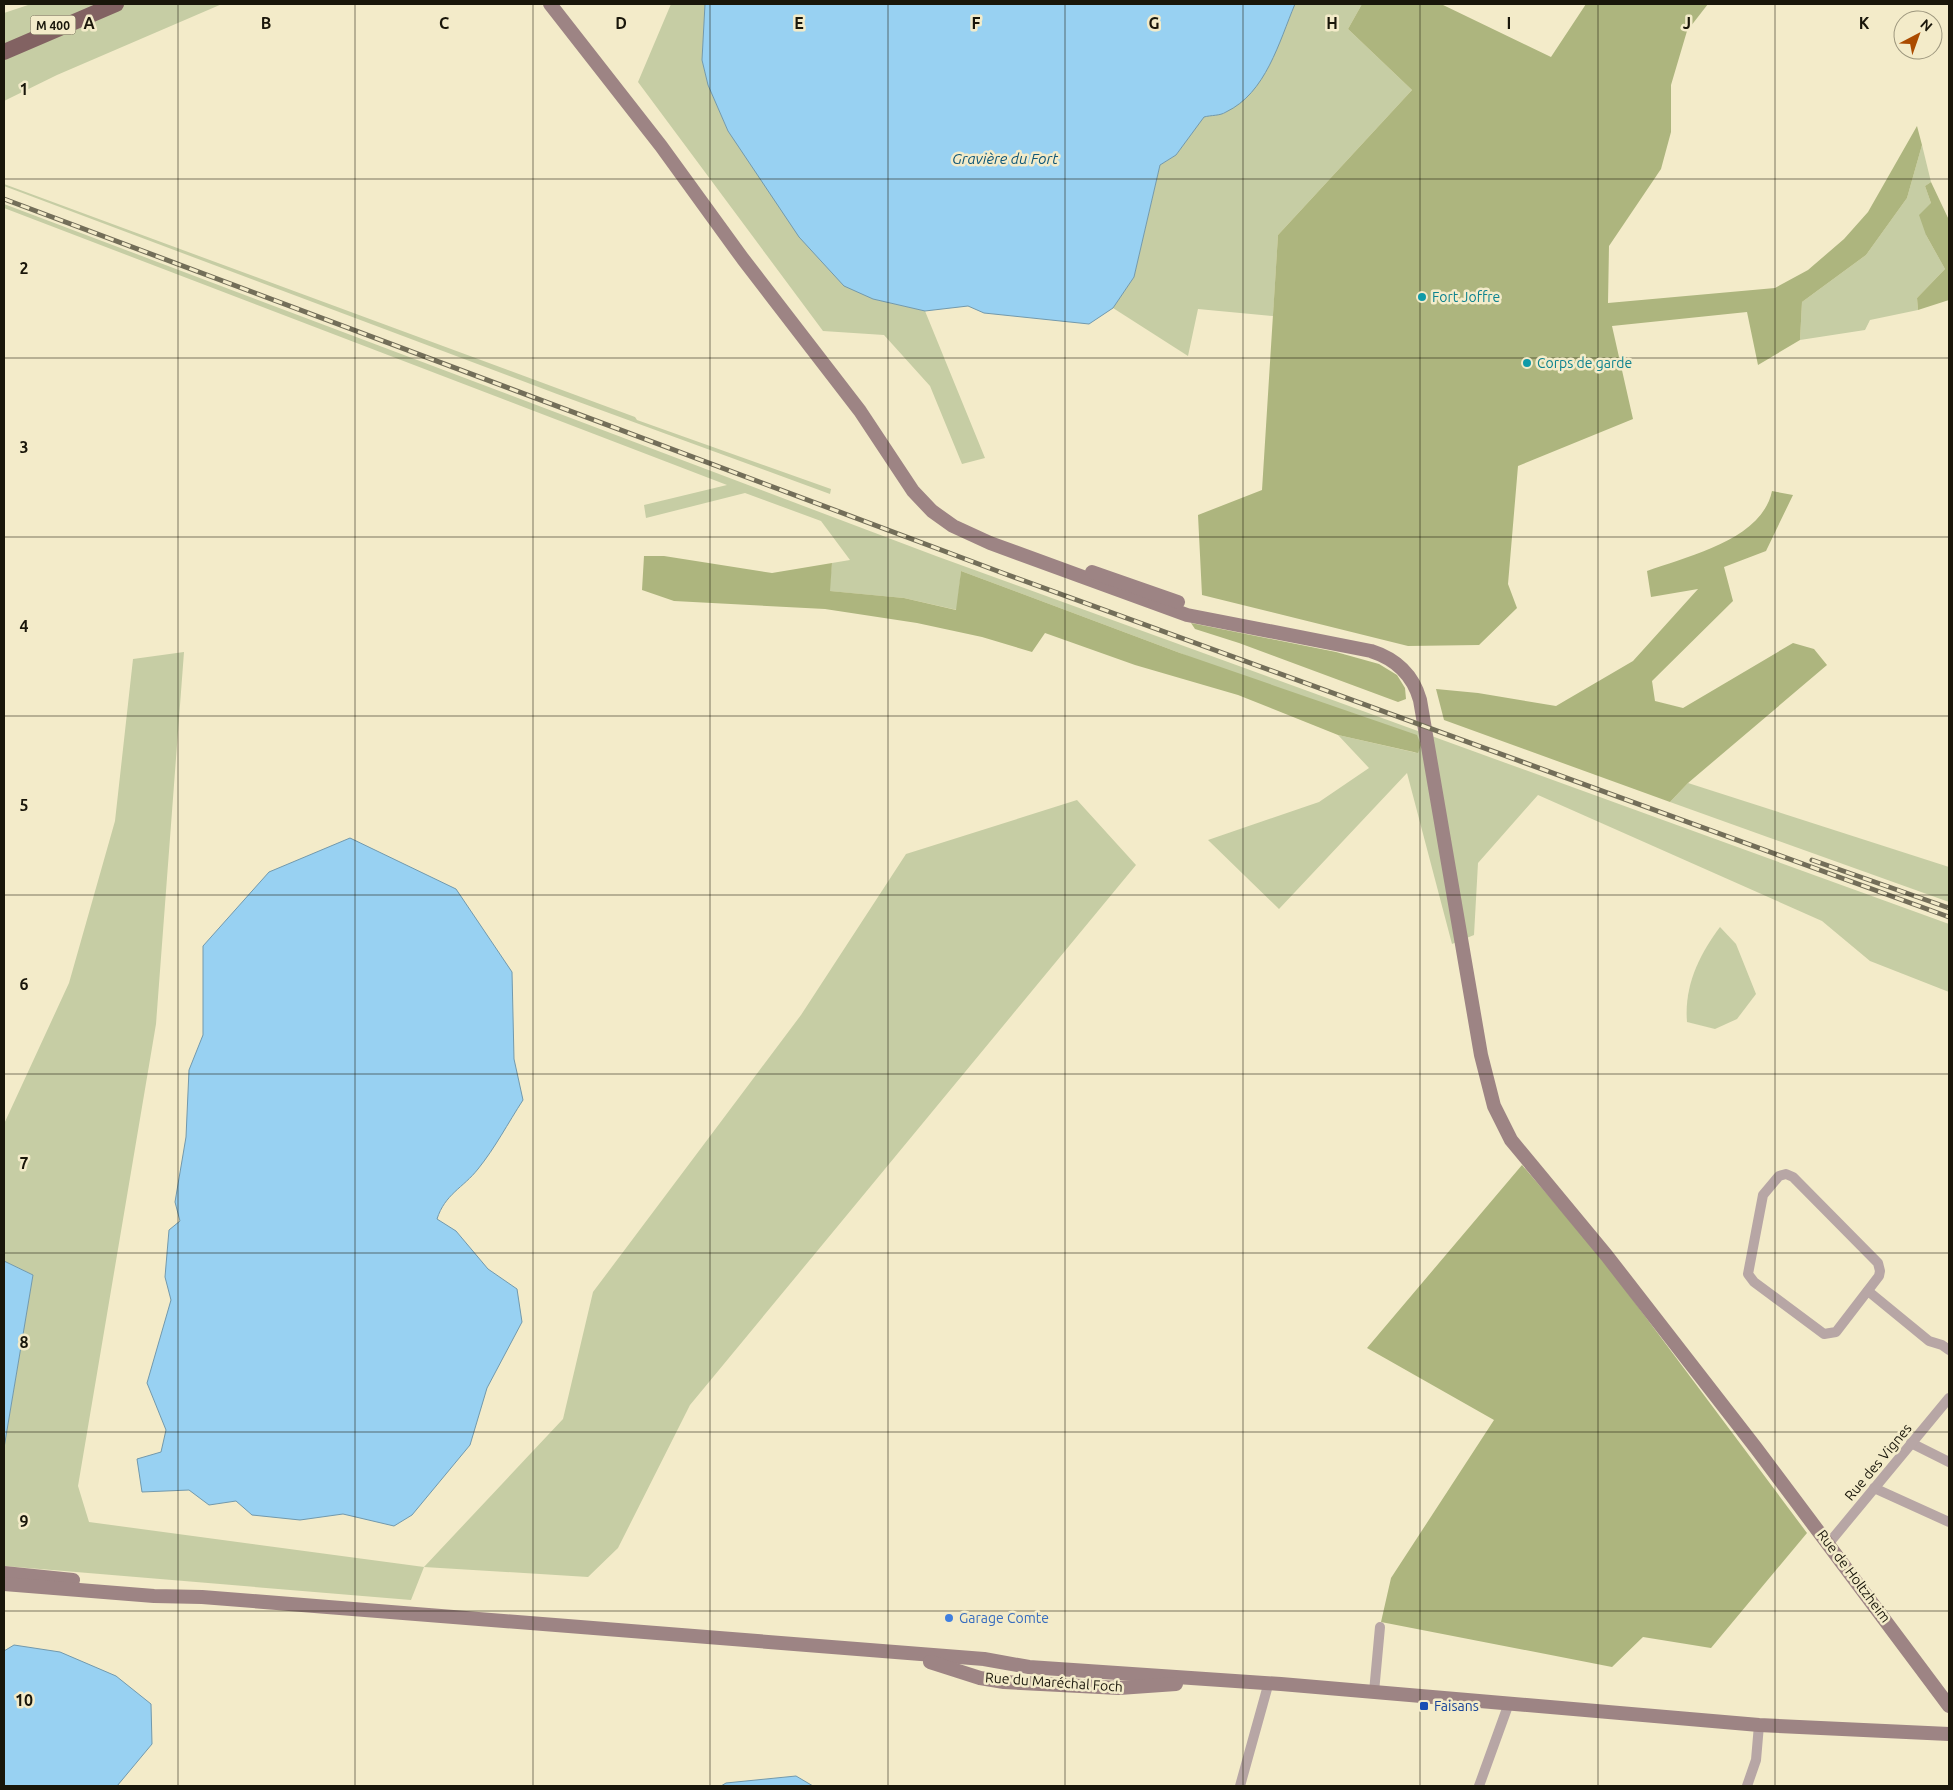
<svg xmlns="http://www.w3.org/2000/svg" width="1953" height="1790" viewBox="0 0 1953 1790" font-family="Ubuntu,sans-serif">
  <rect width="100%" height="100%" fill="#f3ebc9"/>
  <g fill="#c6cda4">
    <path d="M31,4H222L57,75L4,101V13Z"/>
    <path d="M671,4H705L702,60L708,85L728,131L763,181L873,299L925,311L985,458L962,464L930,386L884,335L823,331L638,82Z"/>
    <path d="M1295,4H1362L1348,29L1412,90L1278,235L1273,316L1198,309L1188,356L1113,308L1134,277L1160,165L1176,155L1204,116L1225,113L1267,70Z"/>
    <path d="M1922,145L1931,182L1925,186L1931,203L1926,235L1945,269L1917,298L1918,310L1870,320L1865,330L1800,340L1802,302L1866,255L1907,198Z"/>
    <path d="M4,184L635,417L637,420L831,489L830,494L557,394L4,186Z"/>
    <path d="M4,204L936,556L1949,924V992L1870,961L1822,921L1538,795L1478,863L1474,935L1452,944L1407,773L1279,909L1208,840L1319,802L1369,768L1338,735L1417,753L1180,653L961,571L957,610L904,598L829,591L832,563L850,560L821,521L745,493L646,518L644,505L727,485L4,208Z"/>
    <path d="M184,652L156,1024L78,1486L89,1522L424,1567L563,1419L593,1292L801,1015L906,854L1077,800L1136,865L690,1405L618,1548L588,1577L424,1567L411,1600L4,1566V1448L33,1275L4,1261V1124L69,983L115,821L133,659Z"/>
    <path d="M1688,783L1949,867V902L1670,802Z"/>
    <path d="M1720,927L1736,944L1756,994L1737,1019L1715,1029L1687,1022C1684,986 1699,955 1720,927Z"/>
  </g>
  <g fill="#adb57e">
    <path d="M1362,4H1441L1551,57L1586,4H1708L1687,31L1671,85V132L1661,169L1609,246L1608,303L1775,288L1808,270L1844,239L1868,212L1917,126L1922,145L1907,198L1866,255L1802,302L1800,340L1758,365L1747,312L1612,326L1633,419L1518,466L1508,584L1517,608L1479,645L1408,646L1202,595L1198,515L1262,490L1278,235L1412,90L1348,29Z"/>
    <path d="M1931,182L1949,220V300L1918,310L1917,298L1945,269L1926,235L1919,215L1931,203L1925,186Z"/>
    <path d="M1772,491L1793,495L1766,551L1724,567L1733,601L1652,681L1655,701L1683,708L1793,643L1814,649L1827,665L1688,783L1670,802L1444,720L1436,689L1478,693L1556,706L1633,661L1698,589L1651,597L1647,571C1688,556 1762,540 1772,491Z"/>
    <path d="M644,556H664L772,573L832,563L830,591L904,598L956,610L961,571L1180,653L1417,735L1421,745L1418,753L1338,735L1238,695L1135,665L1045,633L1032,652L982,637L917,623L825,609L674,601L642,590Z"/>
    <path d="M1191,623L1336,652L1379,664L1397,675L1405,688L1406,699L1398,702L1239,643L1195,629Z"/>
    <path d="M1522,1165L1600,1256L1807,1533L1711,1648L1643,1637L1612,1667L1381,1622L1391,1578L1494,1420L1367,1348Z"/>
  </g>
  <g fill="#98d1f2" stroke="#7299ac">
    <path d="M705,4H1295C1279,42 1266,93 1226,112C1220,116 1211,115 1204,117L1176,155L1160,165L1134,277L1113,308L1089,324L984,313L968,306L925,311L873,299L844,286L799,237L728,131L708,85L702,60Z"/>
    <path d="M350,838L456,889L512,972L514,1059L523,1100C508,1123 495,1148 478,1169C463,1188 445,1194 437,1219L456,1231L488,1269L517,1289L522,1322L487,1388L470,1445L412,1515L394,1526L343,1514L300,1520L252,1515L236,1501L209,1505L189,1490L142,1492L137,1459L161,1452L166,1430L147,1383L171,1300L165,1277L169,1230L180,1221L175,1202L186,1137L189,1070L203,1035V946L269,872Z"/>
    <path d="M4,1261L33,1275L4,1448Z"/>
    <path d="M14,1645L60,1652L116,1676L151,1704L152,1744L117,1786H4V1651Z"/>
    <path d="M796,1776L813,1786H721L726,1783Z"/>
  </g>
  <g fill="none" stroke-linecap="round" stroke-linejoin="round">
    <g stroke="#b7a6a5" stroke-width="10">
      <path d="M1786,1174L1793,1177L1878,1263L1880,1271L1879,1276L1836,1332L1824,1334L1754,1282L1748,1274L1763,1195L1779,1176Z"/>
      <path d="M1868,1291L1929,1341L1942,1345L1949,1350"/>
      <path d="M1911,1443L1949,1462"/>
      <path d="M1874,1488L1949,1522"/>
      <path d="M1829,1543L1949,1398"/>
      <path d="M1374,1692L1380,1627"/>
      <path d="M1240,1786L1267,1689L1266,1683"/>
      <path d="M1479,1786L1509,1703"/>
      <path d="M1747,1786L1756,1760L1759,1725"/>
    </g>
    <g stroke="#9d8484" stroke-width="14">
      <path d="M550,4L661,146L743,259L860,411L913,491L932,511L953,526L990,543L1187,615L1371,651C1396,659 1413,675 1420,700L1481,1055L1494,1106L1511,1140L1607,1256L1756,1448L1949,1706"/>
      <path d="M1092,572L1178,602"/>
      <path d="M4,1573L73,1580"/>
      <path d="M4,1584L154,1596L202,1597L984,1659L1029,1667L1281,1684L1759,1725L1949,1734"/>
      <path d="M930,1662L980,1678L1004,1682L1119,1688L1176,1684"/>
    </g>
    <path stroke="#826262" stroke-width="16" d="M4,52L116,4"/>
    <g stroke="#736e59" stroke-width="5">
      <g id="rail">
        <path d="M4,199L1000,572L1949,917"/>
        <path d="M1812,860L1949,908"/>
      </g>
    </g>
    <use href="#rail" stroke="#f3ebc9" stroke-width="3" stroke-dasharray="9" stroke-linecap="butt"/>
  </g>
  <path fill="none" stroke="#19160a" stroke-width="1" stroke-opacity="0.55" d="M178,4V1786M355,4V1786M533,4V1786M710,4V1786M888,4V1786M1065,4V1786M1243,4V1786M1420,4V1786M1598,4V1786M1775,4V1786M4,179H1949M4,358H1949M4,537H1949M4,716H1949M4,895H1949M4,1074H1949M4,1253H1949M4,1432H1949M4,1611H1949"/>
  <g fill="#0f9aa8" stroke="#f3ebc9" stroke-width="2">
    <circle cx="1422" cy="297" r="5"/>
    <circle cx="1527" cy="363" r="5"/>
  </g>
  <circle fill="#3f7fe0" stroke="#f3ebc9" stroke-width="2" cx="949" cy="1618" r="5"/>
  <rect fill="#1a4fb4" stroke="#f3ebc9" stroke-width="2" x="1419" y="1701" width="10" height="10" rx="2.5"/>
  <g text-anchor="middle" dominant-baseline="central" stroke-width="5" stroke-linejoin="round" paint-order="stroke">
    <rect fill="#f3ebc9" stroke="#5a5643" stroke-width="1" x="30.5" y="15.5" width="45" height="19" rx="4"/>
    <g font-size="12" font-weight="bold" fill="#19160a">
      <text x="53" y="25">M 400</text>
    </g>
    <g font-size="14" fill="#0d838f" stroke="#f3ebc9" text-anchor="start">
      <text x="1432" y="297">Fort Joffre</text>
      <text x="1537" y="363">Corps de garde</text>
    </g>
    <g font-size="14" fill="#19160a" stroke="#f3ebc9">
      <text transform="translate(1878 1462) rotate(-50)">Rue des Vignes</text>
      <text transform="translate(1854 1576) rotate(53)">Rue de Holtzheim</text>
      <text transform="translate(1054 1682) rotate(4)">Rue du Maréchal Foch</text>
    </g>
    <g font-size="14" fill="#366cbe" stroke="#f3ebc9" text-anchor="start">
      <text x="959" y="1618">Garage Comte</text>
    </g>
    <g font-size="14" fill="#164399" stroke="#f3ebc9" text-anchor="start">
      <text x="1434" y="1706">Faisans</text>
    </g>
    <g font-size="15" font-style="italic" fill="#105777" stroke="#f3ebc9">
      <text x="1005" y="158">Gravière du Fort</text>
    </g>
  </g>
  <g font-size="16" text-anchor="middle" font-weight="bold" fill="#19160a" stroke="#f3ebc9" stroke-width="5" stroke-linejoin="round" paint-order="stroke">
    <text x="89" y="29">A</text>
    <text x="266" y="29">B</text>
    <text x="444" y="29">C</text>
    <text x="621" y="29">D</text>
    <text x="799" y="29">E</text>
    <text x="976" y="29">F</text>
    <text x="1154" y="29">G</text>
    <text x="1332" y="29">H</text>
    <text x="1509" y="29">I</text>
    <text x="1687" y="29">J</text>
    <text x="1864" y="29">K</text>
    <text x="24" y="95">1</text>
    <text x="24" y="274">2</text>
    <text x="24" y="453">3</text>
    <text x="24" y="632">4</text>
    <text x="24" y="811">5</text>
    <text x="24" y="990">6</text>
    <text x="24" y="1169">7</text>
    <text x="24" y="1348">8</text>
    <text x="24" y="1527">9</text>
    <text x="24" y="1706">10</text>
  </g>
  <rect width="1953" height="1790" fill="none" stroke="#19160a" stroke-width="10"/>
  <g transform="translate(1918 35) rotate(41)"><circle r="24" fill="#f3ebc9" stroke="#9c967d"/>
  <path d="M0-4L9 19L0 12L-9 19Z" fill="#ab4b00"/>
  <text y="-8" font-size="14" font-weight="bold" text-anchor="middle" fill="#19160a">N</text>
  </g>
</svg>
